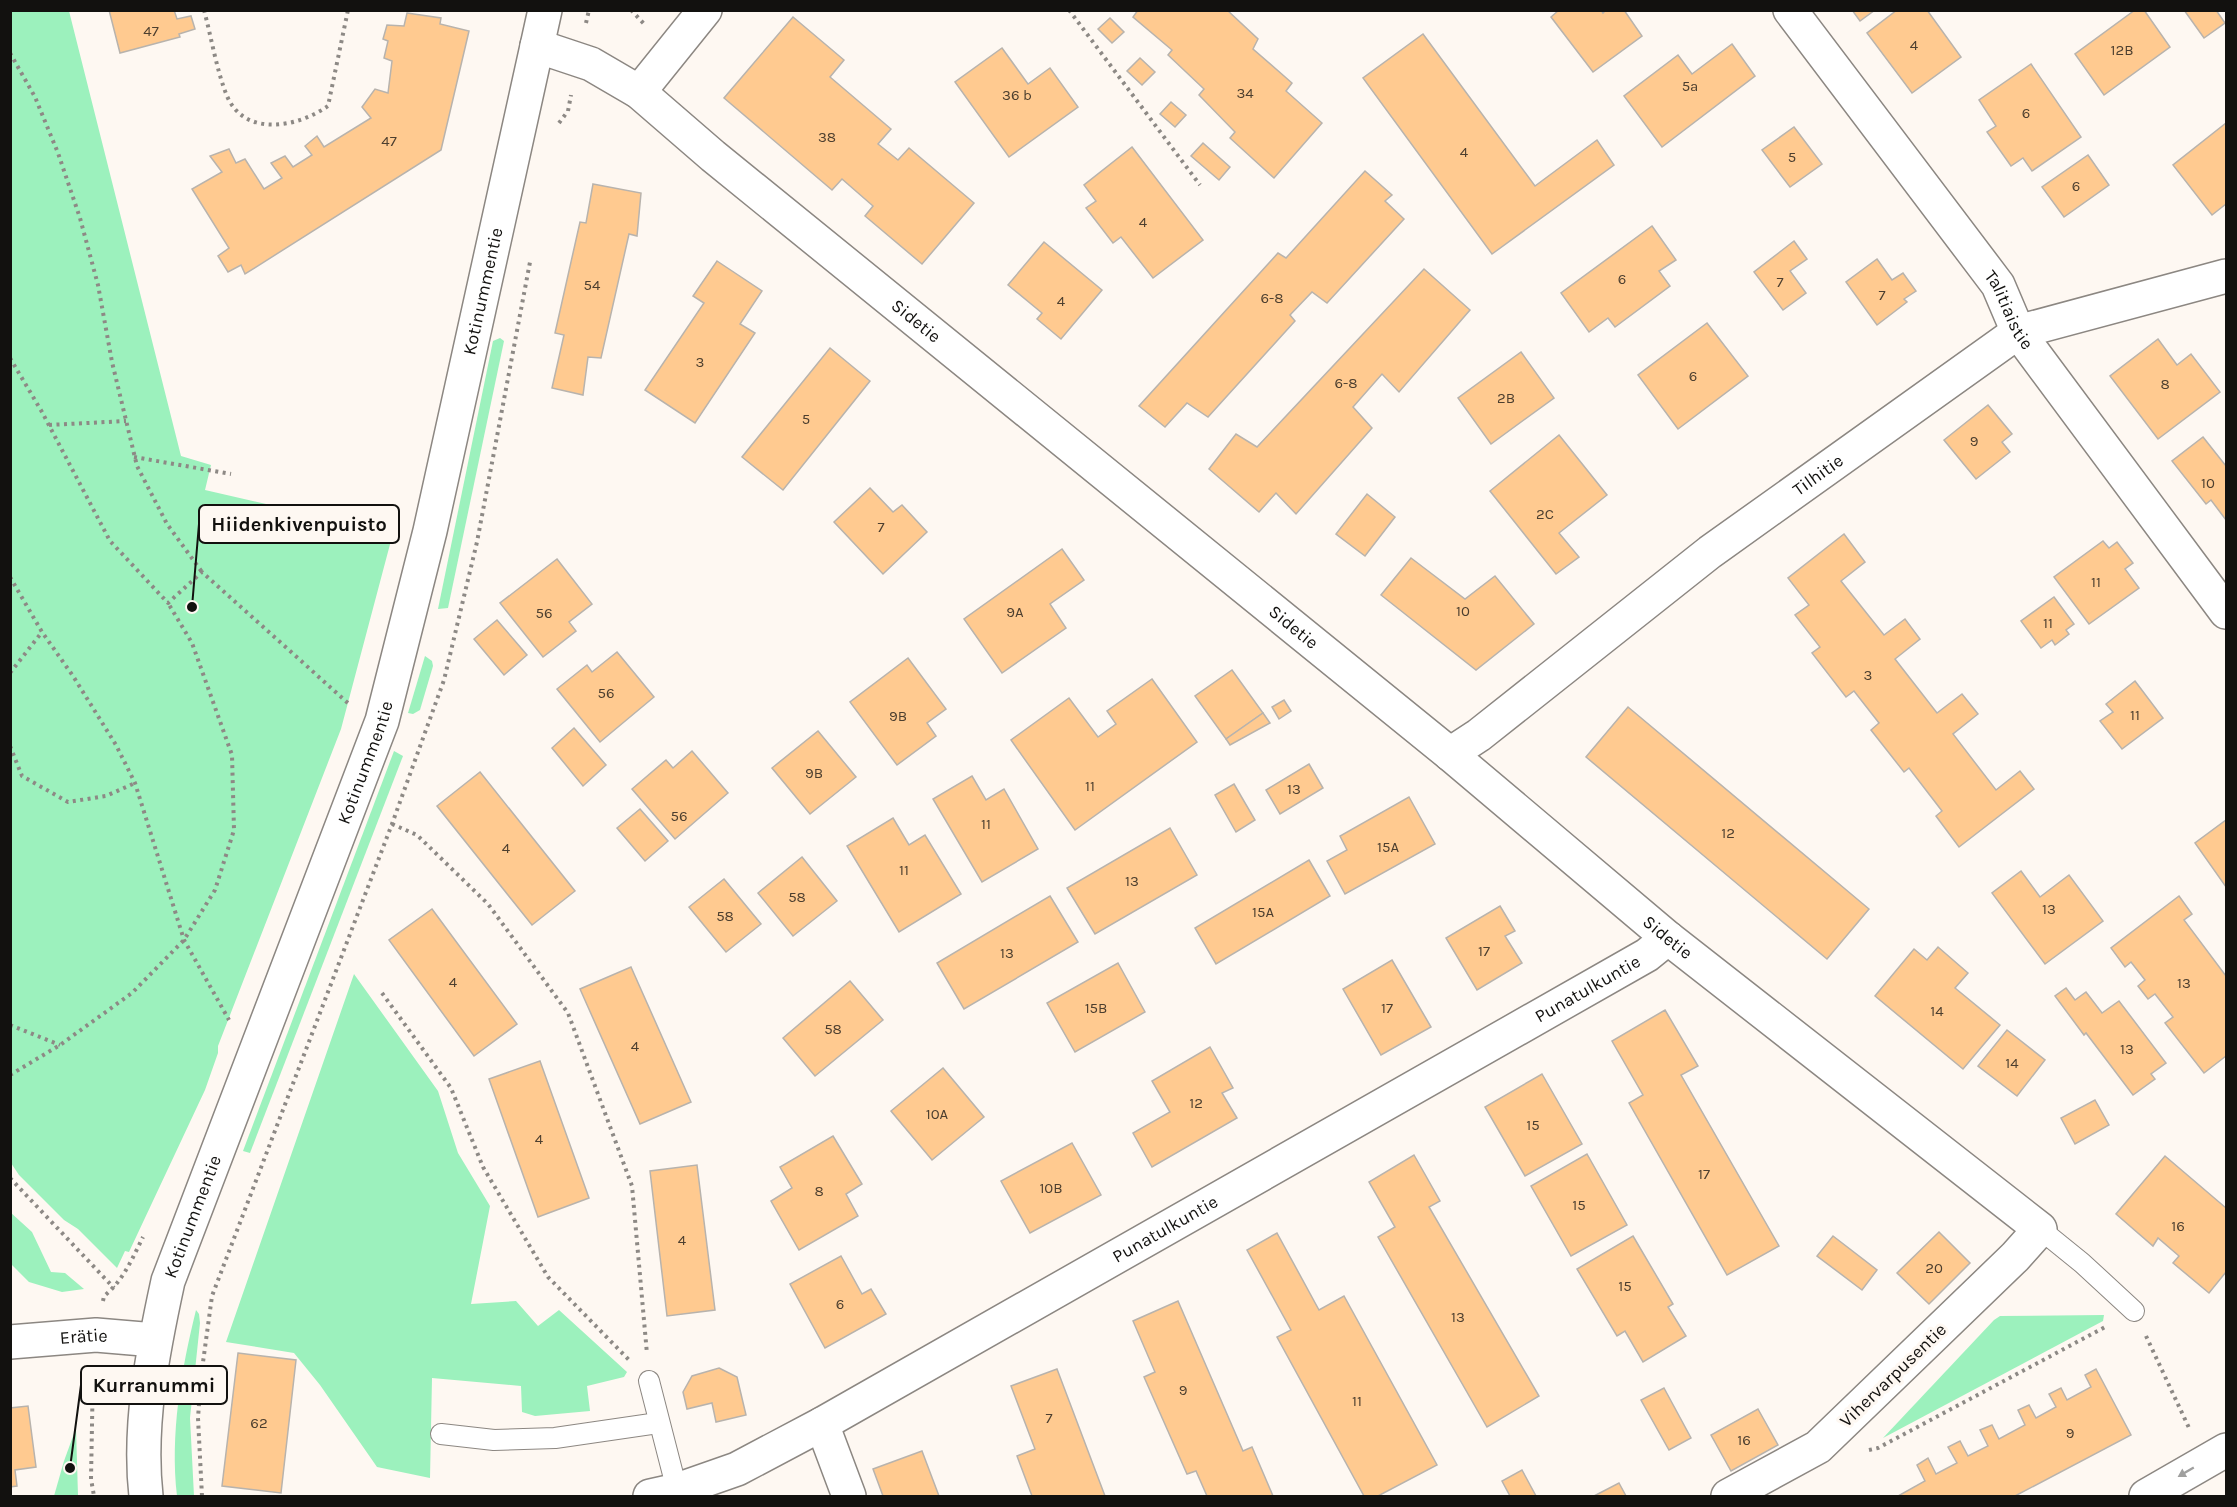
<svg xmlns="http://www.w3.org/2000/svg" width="2237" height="1507" viewBox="0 0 2237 1507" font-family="Karla,sans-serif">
  <rect width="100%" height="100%" fill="#fef8f2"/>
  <g fill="#9cf1bd">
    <path d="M10,11H69L181,456L211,465L205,490L393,533L341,729L218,1046V1053L205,1090L129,1252L125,1251L117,1268L78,1229L64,1220L19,1175L11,1163Z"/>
    <path d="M500,338L504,341L448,608L438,609L493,341Z"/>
    <path d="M425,656L432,661L433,666L420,710L413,714L408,713Z"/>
    <path d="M394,751L403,756L250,1153L243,1151Z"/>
    <path d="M354,974L438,1091L458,1153L490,1206L471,1304L516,1301L538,1326L559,1310L627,1372L624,1377L587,1386L590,1411L535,1416L522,1412L521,1386L432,1378L430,1478L377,1467L320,1385L294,1353L226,1342Z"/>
    <path d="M10,1212L32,1232L51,1272L65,1273L84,1289L62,1292L29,1282L11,1264Z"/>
    <path d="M196,1310L199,1314L200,1323L190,1418L194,1496H177C170,1434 181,1371 196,1310Z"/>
    <path d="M2104,1315L2103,1321L1883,1438L1994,1320L2000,1316Z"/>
    <path d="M76,1428L78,1496H54L64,1461Z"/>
  </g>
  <g fill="#ffca90" stroke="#b8b3ad" stroke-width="1.5">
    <path d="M109,10H174L177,19L191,16L195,29L179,34L180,37L120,53Z"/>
    <path d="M1138,10H1227L1258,39L1253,49L1292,83L1286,91L1322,123L1274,178L1230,138L1235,132L1199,95L1204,89L1168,55L1172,50L1133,17Z"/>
    <path d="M1559,10H1601L1603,13L1606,10H1624L1642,36L1593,72L1551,17Z"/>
    <path d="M1852,10H1875L1860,21Z"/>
    <path d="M1897,10H1927L1961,57L1912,93L1867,33Z"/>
    <path d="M2135,10H2144L2170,47L2104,95L2075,54Z"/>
    <path d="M2184,10H2216L2225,23L2204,38Z"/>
    <path d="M407,13L441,18L440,24L469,31L441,150L245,274L241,265L228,272L218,256L229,248L192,189L222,172L210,156L229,149L236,163L245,159L264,189L282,178L271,163L285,156L293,167L312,155L305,146L317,136L324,147L371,118L362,107L375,89L388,93L392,61L384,58L388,41L383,39L387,25L404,26Z"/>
    <path d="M793,17L844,60L830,77L891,129L878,144L898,160L909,148L974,203L922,264L865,216L873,206L842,179L832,190L724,98Z"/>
    <path d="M1110,18L1124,32L1112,43L1098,29Z"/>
    <path d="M1423,34L1535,186L1597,140L1614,165L1492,254L1363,78Z"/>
    <path d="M1732,44L1755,76L1662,147L1624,96L1678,55L1692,74Z"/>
    <path d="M1002,48L1028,84L1050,68L1078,107L1009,157L955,82Z"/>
    <path d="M1140,58L1155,72L1142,85L1127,71Z"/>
    <path d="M2031,64L2081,137L2032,171L2023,158L2011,166L1987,132L1996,126L1979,100Z"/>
    <path d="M1171,102L1186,115L1175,127L1160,114Z"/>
    <path d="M2226,123V204L2212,215L2173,165Z"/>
    <path d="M1794,127L1822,164L1790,187L1762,150Z"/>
    <path d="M1203,143L1230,167L1219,180L1191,156Z"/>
    <path d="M1132,147L1203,240L1153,278L1121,237L1113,243L1086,208L1096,201L1084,185Z"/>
    <path d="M2088,155L2109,185L2064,217L2042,187Z"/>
    <path d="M1365,171L1392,195L1385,201L1404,219L1327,303L1312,292L1290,315L1295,321L1208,417L1187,403L1165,427L1139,406L1278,253L1286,258Z"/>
    <path d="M593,184L641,193L637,236L629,234L601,358L588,357L583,395L552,388L564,335L555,333L580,222L586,223Z"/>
    <path d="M1652,226L1676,260L1659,271L1670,286L1615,327L1608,318L1589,332L1561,293Z"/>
    <path d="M1794,241L1807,259L1790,271L1806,293L1783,310L1754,272Z"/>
    <path d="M1044,242L1102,290L1061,339L1037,319L1042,313L1008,285Z"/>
    <path d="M1877,259L1892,280L1903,273L1916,291L1904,299L1907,302L1877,325L1846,282Z"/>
    <path d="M717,261L762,291L740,324L755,333L695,423L645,390L704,303L693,296Z"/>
    <path d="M1424,269L1470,310L1399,392L1382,374L1353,407L1372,428L1296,514L1276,493L1259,512L1209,469L1236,434L1257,447Z"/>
    <path d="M1707,323L1748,376L1678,429L1638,375Z"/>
    <path d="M2158,339L2177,365L2191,354L2220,392L2158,439L2110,376Z"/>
    <path d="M830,348L870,381L783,490L742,457Z"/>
    <path d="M1521,352L1554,398L1491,444L1458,398Z"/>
    <path d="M1988,405L2012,434L2002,442L2010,452L1976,479L1944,440Z"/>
    <path d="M1559,435L1607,495L1559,533L1579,557L1556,574L1490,491Z"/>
    <path d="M2203,437L2226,466V520L2211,500L2206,504L2172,461Z"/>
    <path d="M870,488L893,512L902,505L927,532L883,574L834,522Z"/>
    <path d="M1367,494L1395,517L1365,556L1336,534Z"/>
    <path d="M1844,534L1865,562L1841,581L1884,635L1905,619L1920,639L1895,659L1937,713L1962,694L1978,714L1953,734L1996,790L2020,771L2034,789L1959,847L1936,816L1942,811L1909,768L1904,772L1871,730L1879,723L1854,691L1846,697L1812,653L1820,647L1795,615L1809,605L1788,578Z"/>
    <path d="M2103,541L2109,548L2117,542L2133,563L2125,569L2139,588L2089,624L2054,577Z"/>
    <path d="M1062,549L1084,580L1050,604L1066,628L1002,673L964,619Z"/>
    <path d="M1411,558L1465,599L1495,576L1534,624L1476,670L1381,595Z"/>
    <path d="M557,559L592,604L569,622L576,631L543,657L500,603Z"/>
    <path d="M2054,597L2074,624L2066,630L2069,634L2055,645L2052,640L2041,648L2021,621Z"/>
    <path d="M497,620L527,655L504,675L474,639Z"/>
    <path d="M617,652L654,697L600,742L557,689L587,665L592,672Z"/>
    <path d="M908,658L946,709L927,723L936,736L897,765L850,702Z"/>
    <path d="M1232,670L1263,713L1226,739L1195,696Z"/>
    <path d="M1152,679L1197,742L1075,830L1011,740L1069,698L1098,737L1116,724L1107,711Z"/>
    <path d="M2135,681L2163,718L2122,749L2100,721L2113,712L2106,704Z"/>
    <path d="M1284,700L1291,711L1279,719L1272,707Z"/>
    <path d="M1628,707L1869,909L1827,959L1586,757Z"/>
    <path d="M1263,713L1270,723L1230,745L1226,739Z"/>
    <path d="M574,728L606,765L583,786L552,748Z"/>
    <path d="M818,731L856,777L810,814L772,768Z"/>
    <path d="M692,751L728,793L675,839L632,789L666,760L673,768Z"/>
    <path d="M1309,764L1323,788L1280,814L1266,790Z"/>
    <path d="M480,772L575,891L532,925L437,806Z"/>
    <path d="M972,776L986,800L1004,789L1038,849L982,882L933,799Z"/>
    <path d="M1234,784L1255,820L1236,832L1215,795Z"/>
    <path d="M1409,797L1435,844L1345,894L1327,861L1347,850L1340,836Z"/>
    <path d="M640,809L668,841L645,861L617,828Z"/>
    <path d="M893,818L909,845L925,835L961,894L899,932L847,846Z"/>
    <path d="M2226,820V887L2195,843Z"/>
    <path d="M1170,828L1197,875L1095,934L1067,888Z"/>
    <path d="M802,857L837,901L793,936L758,893Z"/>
    <path d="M1309,860L1330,896L1216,964L1195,928Z"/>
    <path d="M2021,871L2040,897L2069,875L2103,921L2045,964L1992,893Z"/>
    <path d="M724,879L761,924L726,952L689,907Z"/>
    <path d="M1050,896L1078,942L964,1009L937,963Z"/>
    <path d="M2179,896L2192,914L2184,920L2226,976V1056L2204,1073L2165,1023L2173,1017L2155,994L2148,999L2138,986L2145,980L2131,962L2125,967L2111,948Z"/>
    <path d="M1500,906L1515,931L1505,936L1522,963L1477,990L1446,938Z"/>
    <path d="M432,909L517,1024L474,1056L389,940Z"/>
    <path d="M1938,947L1968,973L1955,988L2000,1025L1963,1069L1875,996L1914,949L1927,960Z"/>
    <path d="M1392,960L1431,1027L1381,1055L1343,989Z"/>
    <path d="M1118,963L1145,1012L1075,1052L1047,1003Z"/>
    <path d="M631,967L691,1102L640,1124L580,989Z"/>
    <path d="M850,981L883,1020L815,1076L783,1038Z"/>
    <path d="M2066,988L2075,1000L2086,992L2102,1013L2119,1001L2166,1063L2151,1074L2155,1079L2133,1095L2086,1033L2084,1035L2055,996Z"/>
    <path d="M1665,1010L1698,1066L1681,1075L1779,1246L1727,1275L1629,1103L1643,1095L1612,1041Z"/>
    <path d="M2007,1030L2045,1060L2017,1096L1978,1066Z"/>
    <path d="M1210,1047L1233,1088L1222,1093L1237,1118L1152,1167L1133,1133L1170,1112L1152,1081Z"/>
    <path d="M540,1061L589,1198L538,1217L489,1079Z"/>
    <path d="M943,1068L984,1117L932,1160L891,1111Z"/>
    <path d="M1542,1074L1582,1144L1525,1176L1485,1107Z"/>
    <path d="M2095,1100L2109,1125L2075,1144L2061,1118Z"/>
    <path d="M833,1136L862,1184L846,1194L858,1216L799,1250L771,1201L792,1188L780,1167Z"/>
    <path d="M1072,1143L1101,1195L1030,1233L1001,1181Z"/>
    <path d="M1587,1154L1627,1225L1571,1256L1531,1186Z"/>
    <path d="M1414,1155L1440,1201L1429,1207L1539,1396L1487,1427L1378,1237L1395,1227L1369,1182Z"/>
    <path d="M2165,1156L2226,1208V1272L2209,1293L2173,1263L2179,1256L2158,1238L2153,1246L2116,1214Z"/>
    <path d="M697,1165L715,1310L667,1316L650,1171Z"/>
    <path d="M1939,1232L1970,1263L1929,1304L1897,1273Z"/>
    <path d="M1277,1233L1319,1310L1344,1296L1437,1465L1378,1496H1364L1277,1337L1291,1330L1247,1250Z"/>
    <path d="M1633,1236L1673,1304L1668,1307L1686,1336L1643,1362L1625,1331L1617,1336L1577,1269Z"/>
    <path d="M1833,1236L1877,1270L1862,1290L1817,1256Z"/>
    <path d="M841,1256L862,1294L871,1289L886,1314L825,1348L790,1284Z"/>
    <path d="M1178,1301L1243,1451L1252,1447L1273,1496H1207L1196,1471L1187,1474L1144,1377L1155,1372L1133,1321Z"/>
    <path d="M238,1353L296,1360L281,1493L222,1486Z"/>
    <path d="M719,1368L737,1377L746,1415L716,1422L712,1403L687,1409L683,1392L692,1376Z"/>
    <path d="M1057,1369L1105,1496H1032L1017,1456L1035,1449L1011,1386Z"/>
    <path d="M2096,1369L2131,1435L2015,1496H1898L1925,1481L1917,1465L1928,1458L1936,1474L1957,1463L1948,1447L1960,1441L1968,1456L1988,1446L1980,1430L1992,1425L1999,1439L2025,1425L2018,1410L2029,1405L2036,1418L2056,1407L2049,1394L2061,1388L2067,1400L2091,1387L2085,1375Z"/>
    <path d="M1664,1388L1691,1438L1669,1450L1641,1400Z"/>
    <path d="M28,1406L36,1467L15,1470L17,1486L10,1487V1408Z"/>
    <path d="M1758,1409L1778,1445L1731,1471L1711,1435Z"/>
    <path d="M922,1451L939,1496H883L873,1469Z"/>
    <path d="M1522,1470L1536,1496H1510L1502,1481Z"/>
    <path d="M1619,1483L1626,1496H1594Z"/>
  </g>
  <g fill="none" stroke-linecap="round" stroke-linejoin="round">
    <g stroke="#8c8782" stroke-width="22">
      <g id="lane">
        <path d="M2040,1229L2082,1263L2134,1311"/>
        <path d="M649,1381L677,1490"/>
        <path d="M441,1434L494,1440L555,1438L658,1423"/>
      </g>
    </g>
    <g stroke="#8c8782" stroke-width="36">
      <g id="street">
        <path id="s1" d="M1790,10L1998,285L2018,332L2226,612"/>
        <path id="s2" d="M537,46L591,64L639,92L713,156L1450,754L1668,938L2040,1229L2015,1257L1818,1447L1728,1496"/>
        <path d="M639,92L705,10"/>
        <path id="s3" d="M1450,754L1479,735L1710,552L2018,332L2226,276"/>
        <path id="s4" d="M10,1342L96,1335L155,1340"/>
        <path d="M822,1424L849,1496"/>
        <path id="s5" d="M650,1496L677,1490L737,1469L822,1424L1647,955L1668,938"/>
      </g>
    </g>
    <g stroke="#8c8782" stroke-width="36">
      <g id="secondary">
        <path id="s6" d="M146,1496C138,1425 153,1350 168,1281L382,721L430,531L545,10"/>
      </g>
    </g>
    <g stroke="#8c8782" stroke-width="36">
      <path id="primary" d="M2146,1496L2226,1450"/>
    </g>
    <g stroke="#8d8985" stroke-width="4" stroke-dasharray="3 4.5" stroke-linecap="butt">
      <path d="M204,10C211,36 217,72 227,96C245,138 298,127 328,106L348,10"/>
      <path d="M631,10L645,25"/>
      <path d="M1069,10L1200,185"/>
      <path d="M586,23L589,10"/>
      <path d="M10,53L35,97L58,153L80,218L98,285L112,362L137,466L167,524L202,572"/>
      <path d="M559,123L568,111L571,95"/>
      <path d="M10,358L42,412L110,541L168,603L202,572L349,704"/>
      <path d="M49,425L126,421"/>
      <path d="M134,457L231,474"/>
      <path d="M10,577L42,632L73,676L116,745L135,783L184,940L229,1020"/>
      <path d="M10,673L42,632"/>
      <path d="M10,746L22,776L68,802L106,796L135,783"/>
      <path d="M392,824L417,835L488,904L568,1013L632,1186L647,1354"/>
      <path d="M382,993L451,1088L483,1167L548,1277L630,1361"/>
      <path d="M10,1025L60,1045"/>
      <path d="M10,1075L60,1045L132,993L184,940L215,890L234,830L232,755L192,643L168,603"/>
      <path d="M10,1178L114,1288"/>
      <path d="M103,1301L104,1296C123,1281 132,1259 143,1237"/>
      <path d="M2146,1336L2190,1430"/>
      <path d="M93,1371L91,1479L94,1496"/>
      <path d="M1869,1450L1878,1448L2107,1326"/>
      <path d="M202,1496L198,1418L201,1377L212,1296L392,824L444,680L477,542L530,262"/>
    </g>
    <use href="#lane" stroke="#fff" stroke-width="20"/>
    <use href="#street" stroke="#fff" stroke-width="33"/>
    <use href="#secondary" stroke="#fff" stroke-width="33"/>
    <use href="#primary" stroke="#fff" stroke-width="33"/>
  </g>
  <defs><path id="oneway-solid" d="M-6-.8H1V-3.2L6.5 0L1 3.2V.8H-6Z" transform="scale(1.5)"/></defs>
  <use fill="#a0a09f" href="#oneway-solid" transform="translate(2186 1472) rotate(150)"/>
  <g text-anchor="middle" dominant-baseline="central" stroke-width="6" stroke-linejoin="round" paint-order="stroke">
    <g font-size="15" fill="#4d3f2f">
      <text x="151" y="31">47</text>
      <text x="1914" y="45">4</text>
      <text x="2122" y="50">12B</text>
      <text x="1690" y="86">5a</text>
      <text x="1245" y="93">34</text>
      <text x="1017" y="95">36 b</text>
      <text x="2026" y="113">6</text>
      <text x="827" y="137">38</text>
      <text x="389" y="141">47</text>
      <text x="1464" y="152">4</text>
      <text x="1792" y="157">5</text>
      <text x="2076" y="186">6</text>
      <text x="1143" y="222">4</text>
      <text x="1622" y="279">6</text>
      <text x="1780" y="282">7</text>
      <text x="592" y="285">54</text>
      <text x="1882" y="295">7</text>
      <text x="1272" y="298">6-8</text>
      <text x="1061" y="301">4</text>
      <text x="700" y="362">3</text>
      <text x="1693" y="376">6</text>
      <text x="1346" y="383">6-8</text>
      <text x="2165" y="384">8</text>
      <text x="1506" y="398">2B</text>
      <text x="806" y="419">5</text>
      <text x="1974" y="441">9</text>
      <text x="2208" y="483">10</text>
      <text x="1545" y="514">2C</text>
      <text x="881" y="527">7</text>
      <text x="2096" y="582">11</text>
      <text x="1463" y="611">10</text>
      <text x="1015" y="612">9A</text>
      <text x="544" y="613">56</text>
      <text x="2048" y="623">11</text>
      <text x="1868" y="675">3</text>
      <text x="606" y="693">56</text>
      <text x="2135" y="715">11</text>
      <text x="898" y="716">9B</text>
      <text x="814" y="773">9B</text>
      <text x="1090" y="786">11</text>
      <text x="1294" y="789">13</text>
      <text x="679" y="816">56</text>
      <text x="986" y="824">11</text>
      <text x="1728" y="833">12</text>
      <text x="1388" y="847">15A</text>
      <text x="506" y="848">4</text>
      <text x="904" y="870">11</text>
      <text x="1132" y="881">13</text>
      <text x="797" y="897">58</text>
      <text x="2049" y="909">13</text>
      <text x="1263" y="912">15A</text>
      <text x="725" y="916">58</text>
      <text x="1484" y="951">17</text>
      <text x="1007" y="953">13</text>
      <text x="453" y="982">4</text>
      <text x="2184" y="983">13</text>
      <text x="1096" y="1008">15B</text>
      <text x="1387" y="1008">17</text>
      <text x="1937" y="1011">14</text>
      <text x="833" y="1029">58</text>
      <text x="635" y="1046">4</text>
      <text x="2127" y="1049">13</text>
      <text x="2012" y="1063">14</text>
      <text x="1196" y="1103">12</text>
      <text x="937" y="1114">10A</text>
      <text x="1533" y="1125">15</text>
      <text x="539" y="1139">4</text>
      <text x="1704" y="1174">17</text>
      <text x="1051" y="1188">10B</text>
      <text x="819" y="1191">8</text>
      <text x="1579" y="1205">15</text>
      <text x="2178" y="1226">16</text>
      <text x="682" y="1240">4</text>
      <text x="1934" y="1268">20</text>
      <text x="1625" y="1286">15</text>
      <text x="840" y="1304">6</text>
      <text x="1458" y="1317">13</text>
      <text x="1183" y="1390">9</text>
      <text x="1357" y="1401">11</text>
      <text x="1049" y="1418">7</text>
      <text x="259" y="1423">62</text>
      <text x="2070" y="1433">9</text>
      <text x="1744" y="1440">16</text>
    </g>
    <g font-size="18" fill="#12110f" stroke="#fef8f2">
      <text stroke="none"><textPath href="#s6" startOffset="1258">Kotinummentie</textPath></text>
      <text stroke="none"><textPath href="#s1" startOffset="372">Talitiaistie</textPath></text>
      <text stroke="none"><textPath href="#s2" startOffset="472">Sidetie</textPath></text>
      <text stroke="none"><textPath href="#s3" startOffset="462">Tilhitie</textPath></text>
      <text stroke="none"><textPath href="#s2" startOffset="958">Sidetie</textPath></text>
      <text stroke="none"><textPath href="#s6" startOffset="772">Kotinummentie</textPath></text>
      <text stroke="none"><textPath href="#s2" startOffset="1444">Sidetie</textPath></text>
      <text stroke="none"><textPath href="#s5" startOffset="1068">Punatulkuntie</textPath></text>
      <text stroke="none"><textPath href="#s6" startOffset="286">Kotinummentie</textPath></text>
      <text stroke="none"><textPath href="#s5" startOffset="582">Punatulkuntie</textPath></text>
      <text stroke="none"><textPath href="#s4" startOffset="74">Erätie</textPath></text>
      <text transform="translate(1893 1375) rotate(-44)">Vihervarpusentie</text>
    </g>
  </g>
  <path fill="none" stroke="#12110f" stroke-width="2" d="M192 607L199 524M70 1468L81 1385"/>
  <g fill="#12110f" stroke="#fef8f2" stroke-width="2">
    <circle cx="192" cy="607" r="6"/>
    <circle cx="70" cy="1468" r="6"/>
  </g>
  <g fill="#fef8f2" stroke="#12110f" stroke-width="2">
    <rect x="199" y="505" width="200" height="38" rx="6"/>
    <rect x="81" y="1366" width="146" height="38" rx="6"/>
  </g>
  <g font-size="20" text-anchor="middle" font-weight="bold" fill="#12110f">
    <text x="299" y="531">Hiidenkivenpuisto</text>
    <text x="154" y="1392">Kurranummi</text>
  </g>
  <rect width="2237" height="1507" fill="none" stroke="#12110f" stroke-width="24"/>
</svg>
